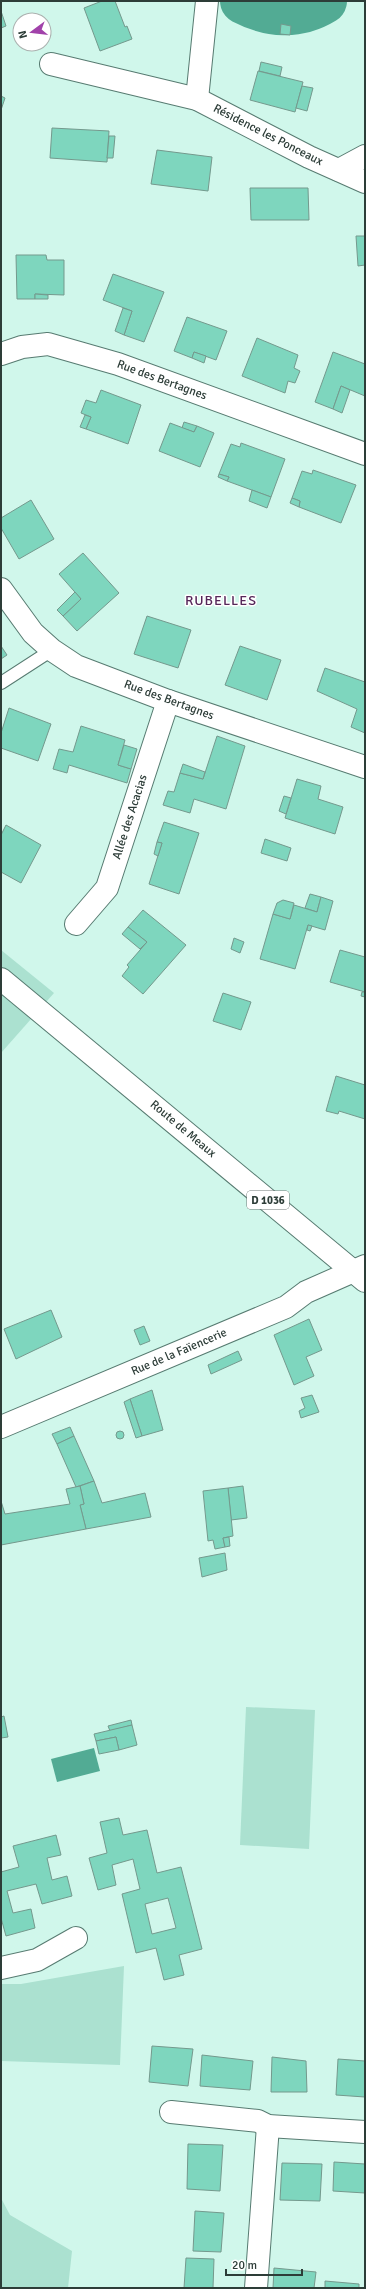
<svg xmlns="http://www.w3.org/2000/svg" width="366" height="2289" viewBox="0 0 366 2289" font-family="Signika,sans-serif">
  <rect width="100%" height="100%" fill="#d0f7eb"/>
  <g fill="#abe1d0">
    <path d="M1,950L54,993L1,1053Z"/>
    <path d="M246,1707L315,1710L309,1849L240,1845Z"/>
    <path d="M124,1966L120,2065L1,2061V1984H21Z"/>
    <path d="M1,2198L10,2215L72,2251L68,2288H1Z"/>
  </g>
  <path fill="#52ab94" d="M94,1748L100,1771L57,1782L51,1759Z"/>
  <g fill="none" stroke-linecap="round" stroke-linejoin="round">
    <path stroke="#52ab94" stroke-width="46" d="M243,1C270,15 298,17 324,1"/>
  </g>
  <g fill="#7ed6be" stroke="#74998d" fill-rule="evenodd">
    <path d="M102,1H115L125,27L127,26L132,39L100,51L84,8Z"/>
    <path d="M1,11L6,26L1,28Z"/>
    <path d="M281,24L291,26L290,35L280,34Z"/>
    <path d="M261,62L282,67L280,76L259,71Z"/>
    <path d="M258,71L303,82L295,112L250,100Z"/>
    <path d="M302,86L313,88L307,111L296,108Z"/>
    <path d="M1,96L5,98L1,110Z"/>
    <path d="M52,128L109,131L107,162L50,158Z"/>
    <path d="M109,136H115L113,158H107Z"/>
    <path d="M157,150L212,157L208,191L151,184Z"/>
    <path d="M250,188H308L309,220H251Z"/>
    <path d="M356,236H365V265L358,266Z"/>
    <path d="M16,255H46L47,260H64V295L35,294V299H17Z"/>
    <path d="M113,274L164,292L144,342L124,335L132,311L103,300Z"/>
    <path d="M35,294L48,295V299H35Z"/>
    <path d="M123,308L132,311L124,335L115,331Z"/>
    <path d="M187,317L227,331L216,360L194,352L192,358L174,351Z"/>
    <path d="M257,338L298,355L294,368L300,371L295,383L288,381L285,393L242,376Z"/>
    <path d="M194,352L206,356L204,363L192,358Z"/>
    <path d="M333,352L365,364V396L341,386L333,409L315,402Z"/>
    <path d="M341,386L350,390L342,413L333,409Z"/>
    <path d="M101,390L141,405L128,444L86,429L91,417L81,413L86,400L96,403Z"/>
    <path d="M85,415L91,417L86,429L80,427Z"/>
    <path d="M184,422L197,426L194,432L182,428Z"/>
    <path d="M170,423L194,432L197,426L214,433L200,467L159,451Z"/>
    <path d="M241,443L285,459L271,497L227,481L229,477L219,474L231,444L240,447Z"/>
    <path d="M313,470L356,485L341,523L299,507L300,501L292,498L302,471L312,474Z"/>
    <path d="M219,474L229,477L227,481L218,477Z"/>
    <path d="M252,490L271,497L267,508L249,501Z"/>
    <path d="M292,498L300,501L299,507L290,503Z"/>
    <path d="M31,500L54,539L19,559L1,528V518Z"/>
    <path d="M83,553L119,593L77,631L63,616L81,599L59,574Z"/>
    <path d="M75,592L81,599L63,616L57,610Z"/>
    <path d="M147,616L191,630L178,668L134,654Z"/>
    <path d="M1,646L7,655L1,659Z"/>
    <path d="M240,646L281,660L267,700L225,685Z"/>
    <path d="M325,668L365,682V733L351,727L357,709L317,691Z"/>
    <path d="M9,708L51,724L38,761L1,748V733Z"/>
    <path d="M81,726L125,740L118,765L131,769L127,783L69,765L67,773L53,769L59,749L73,752Z"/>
    <path d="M217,736L245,746L226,809L194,799L190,813L163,805L168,791L174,792L180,773L203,779Z"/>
    <path d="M124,745L137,749L131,769L118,765Z"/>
    <path d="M183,764L205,772L203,779L180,773Z"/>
    <path d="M297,779L321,786L318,799L343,807L335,834L285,818Z"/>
    <path d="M284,796L291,798L286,814L279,811Z"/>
    <path d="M164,822L199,833L179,894L149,884L162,843L157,842Z"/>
    <path d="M6,825L41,845L21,883L1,872V835Z"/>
    <path d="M265,839L291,848L287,861L261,853Z"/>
    <path d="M157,842L162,843L158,856L154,854Z"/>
    <path d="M310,894L321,897L317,912L305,908Z"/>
    <path d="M321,897L333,901L325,930L308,925L295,969L260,959L273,914L290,919L294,905L317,912Z"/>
    <path d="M283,900L294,903L290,919L273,914L277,903Z"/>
    <path d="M143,910L186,945L143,994L122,976L129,967L127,965L147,942L128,927Z"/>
    <path d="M308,925L312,926L310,931L307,930Z"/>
    <path d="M128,927L147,942L140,949L122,934Z"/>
    <path d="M234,938L244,942L240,953L231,949Z"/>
    <path d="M340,950L365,957V992L330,982Z"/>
    <path d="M362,992H365V997L361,996Z"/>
    <path d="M223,993L251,1002L241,1030L213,1021Z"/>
    <path d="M336,1076L365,1085V1119L339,1111L338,1114L326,1111Z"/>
    <path d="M51,1310L62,1337L16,1359L4,1329Z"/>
    <path d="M309,1319L322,1350L306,1357L314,1376L294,1385L274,1335Z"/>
    <path d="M144,1326L150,1341L140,1345L134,1330Z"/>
    <path d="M238,1351L242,1360L211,1374L208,1365Z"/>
    <path d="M152,1390L163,1430L142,1436L130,1399Z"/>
    <path d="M312,1395L319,1412L301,1418L299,1411L305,1408L301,1398Z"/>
    <path d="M130,1399L142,1436L136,1438L124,1402Z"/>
    <path d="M70,1427L74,1436L57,1444L52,1434Z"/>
    <circle cx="120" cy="1435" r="4"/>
    <path d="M74,1436L94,1481L76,1487L57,1444Z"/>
    <path d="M94,1481L102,1503L145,1493L151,1517L86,1529L80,1505L84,1504L80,1486Z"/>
    <path d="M80,1486L84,1504L80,1505L86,1529L1,1545V1501L5,1514L70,1504L66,1489Z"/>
    <path d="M243,1486L247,1518L231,1520L228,1488Z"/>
    <path d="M228,1488L233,1536L223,1538L225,1547L215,1549L213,1540L208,1541L203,1491Z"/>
    <path d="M229,1537L230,1546L225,1547L223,1538Z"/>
    <path d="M225,1553L227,1570L202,1577L199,1558Z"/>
    <path d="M4,1716L8,1737L1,1738V1717Z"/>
    <path d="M131,1720L132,1725L110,1731L108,1726Z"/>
    <path d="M132,1725L137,1745L119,1750L116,1737L96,1741L94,1734Z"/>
    <path d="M116,1737L119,1750L99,1754L96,1741Z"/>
    <path d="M119,1818L123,1835L147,1830L157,1873L181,1867L202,1949L179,1955L184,1975L164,1980L156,1948L136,1953L122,1894L140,1889L133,1859L112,1865L116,1885L98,1890L89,1858L107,1853L100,1822ZM168,1898L176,1928L152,1934L145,1904Z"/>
    <path d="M56,1835L61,1855L47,1858L52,1880L67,1876L72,1896L42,1904L36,1884L7,1891L13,1913L31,1909L35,1928L6,1936L1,1918V1872L19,1867L13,1846Z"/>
    <path d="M152,2046L193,2049L188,2086L149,2082Z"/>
    <path d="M202,2055L253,2061L250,2090L200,2086Z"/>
    <path d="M272,2057L306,2061L307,2092H271Z"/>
    <path d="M338,2059L365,2061V2097L336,2095Z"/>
    <path d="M188,2144L223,2145L220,2191L187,2189Z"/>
    <path d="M334,2162L365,2164V2193L333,2191Z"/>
    <path d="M282,2163L322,2164L320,2201L280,2200Z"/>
    <path d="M195,2211L224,2213L221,2252L193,2251Z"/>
    <path d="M186,2258L214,2259L213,2288H184Z"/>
    <path d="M274,2268L316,2272L314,2288H273Z"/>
    <path d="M325,2281L359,2284V2288H325Z"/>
  </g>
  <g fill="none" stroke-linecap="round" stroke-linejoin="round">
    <g stroke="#577b71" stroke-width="14">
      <path id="lane" d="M1,683L52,650"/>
    </g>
    <g stroke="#577b71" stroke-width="24">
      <g id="street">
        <path d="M51,64L197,99L309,157L365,182"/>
        <path d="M197,99L207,1"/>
        <path d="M339,170L365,156"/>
        <path d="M1,354L22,347L48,344L118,364L365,454"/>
        <path d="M1,589L33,633L52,650L76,666L168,701L365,767"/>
        <path d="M76,924L107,888L168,701"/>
        <path d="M1,1427L286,1307L306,1292L365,1266"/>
        <path d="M1,1968L37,1960L76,1938"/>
        <path d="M171,2112L258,2121L268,2126L365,2132"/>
        <path d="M256,2288L268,2126"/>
      </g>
    </g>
    <g stroke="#577b71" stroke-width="24">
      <path id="primary" d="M1,979L365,1281"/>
    </g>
    <use href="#lane" stroke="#fff" stroke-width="12"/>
    <use href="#street" stroke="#fff" stroke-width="22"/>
    <use href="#primary" stroke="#fff" stroke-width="22"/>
  </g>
  <g text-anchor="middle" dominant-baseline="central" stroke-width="3" stroke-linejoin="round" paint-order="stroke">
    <rect fill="#fff" stroke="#6c7774" stroke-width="1" x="247" y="1191" width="42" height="18" rx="3"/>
    <g font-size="11" font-weight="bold" fill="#2d3d38">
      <text x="268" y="1200">D 1036</text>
    </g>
    <g font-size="12" fill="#2d3d38" stroke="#fff">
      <text transform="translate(268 135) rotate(27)">Résidence les Ponceaux</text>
      <text transform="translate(162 380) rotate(20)">Rue des Bertagnes</text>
      <text transform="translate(169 700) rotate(20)">Rue des Bertagnes</text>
      <text transform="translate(130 817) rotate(-72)">Allée des Acacias</text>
      <text transform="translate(183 1129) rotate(40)">Route de Meaux</text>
      <text transform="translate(179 1352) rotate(-23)">Rue de la Faïencerie</text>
    </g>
    <g font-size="14" letter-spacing="1" fill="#552759" stroke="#fff">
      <text x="221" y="600">RUBELLES</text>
    </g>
  </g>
  <rect width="366" height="2289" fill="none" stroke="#2d3d38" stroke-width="4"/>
  <g transform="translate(32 32) rotate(255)"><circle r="19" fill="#ffffff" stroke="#abb1af"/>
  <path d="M0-3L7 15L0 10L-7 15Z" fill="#a142aa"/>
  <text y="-6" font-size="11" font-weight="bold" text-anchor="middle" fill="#2d3d38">N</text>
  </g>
  <path d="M226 2269v6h76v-6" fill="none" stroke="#2d3d38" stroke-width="2"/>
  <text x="232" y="2269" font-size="12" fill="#2d3d38" stroke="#ffffff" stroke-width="3" paint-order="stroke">20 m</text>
</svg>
